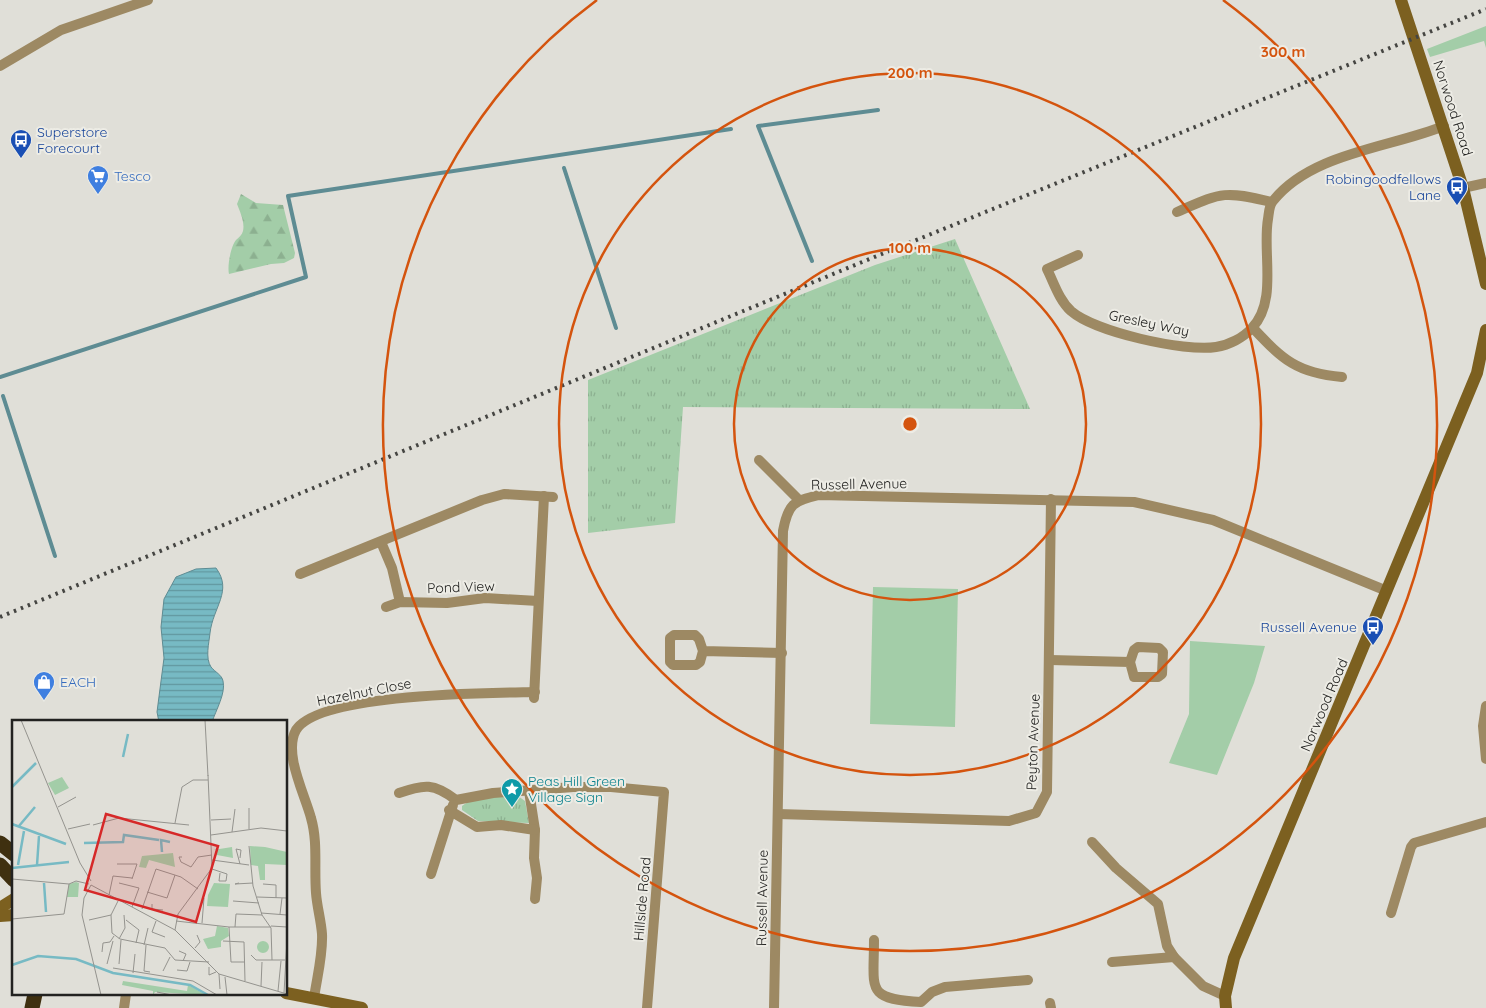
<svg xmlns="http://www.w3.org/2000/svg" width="1486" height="1008" viewBox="0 0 1486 1008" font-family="Quicksand,sans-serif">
  <defs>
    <pattern id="grass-tufts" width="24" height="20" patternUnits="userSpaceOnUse" patternTransform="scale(1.25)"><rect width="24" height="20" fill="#a3cda8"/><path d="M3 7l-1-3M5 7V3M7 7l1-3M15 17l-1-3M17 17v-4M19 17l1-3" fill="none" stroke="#8cb090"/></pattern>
    <pattern id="forest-firs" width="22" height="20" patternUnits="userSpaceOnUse" patternTransform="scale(1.25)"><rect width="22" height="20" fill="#a3cda8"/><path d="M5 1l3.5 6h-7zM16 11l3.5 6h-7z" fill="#8cb090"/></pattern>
    <pattern id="water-rules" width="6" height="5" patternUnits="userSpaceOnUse" patternTransform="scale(1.25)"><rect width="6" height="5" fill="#77bac4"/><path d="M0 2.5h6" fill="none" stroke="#61979f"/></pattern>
  </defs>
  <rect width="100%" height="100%" fill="#e0dfd8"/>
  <g fill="url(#grass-tufts)">
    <path d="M955,239L1030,409L683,407L675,523L588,533V380L875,265Z"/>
    <path d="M518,796L525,801L529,823L478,821L462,810V806C477,794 499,797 518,796Z"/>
  </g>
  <path fill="url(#forest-firs)" d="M241,194L256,203L283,205L295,253L294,258L284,263L271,264L229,274C227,266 231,246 236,240C239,237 242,235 243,231C245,222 240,212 237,204Z"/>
  <g fill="#a3cda8">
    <path d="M1486,26V48L1484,41L1430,57L1427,49Z"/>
    <path d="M873,587L958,589L955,727L870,724Z"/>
    <path d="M1190,641L1265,646L1254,683L1217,775L1169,763L1189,714Z"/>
  </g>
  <path fill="url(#water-rules)" stroke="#5e8c93" d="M216,568C233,591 213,607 210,633C209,643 205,658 211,667C215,672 222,675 223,681C226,693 216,710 212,722H159L157,712L164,658L161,627L164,599L176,577L196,569Z"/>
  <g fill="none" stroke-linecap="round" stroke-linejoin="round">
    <g stroke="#5e8c93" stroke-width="4">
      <path d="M564,168L616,328"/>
      <path d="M812,261L758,126L878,110"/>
      <path d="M0,377L306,277L288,196L731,129"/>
      <path d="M3,396L55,556"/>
    </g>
    <g stroke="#9d8963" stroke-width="10">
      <path d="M0,66L61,30L148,0"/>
      <path d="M1463,188L1486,183"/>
      <path d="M1177,212C1221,193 1223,190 1271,202"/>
      <path d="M1078,255L1047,269C1054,283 1059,300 1071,311C1095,332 1184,352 1216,347C1229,345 1243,338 1252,328C1278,301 1262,252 1268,219C1269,213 1269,205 1273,201C1311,153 1389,148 1444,126"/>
      <path d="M1253,328C1283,360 1297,373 1342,377"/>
      <path d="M759,460L798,499"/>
      <path d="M381,542L392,568L400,602"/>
      <path d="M300,574L482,500L504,494L553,497"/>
      <path d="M386,607L400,602L447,603L485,598L538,601"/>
      <path d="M703,651L700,662L696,665H673L670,662V638L674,635H695L699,639L703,651L782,653"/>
      <path d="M1050,660L1130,662L1134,650L1138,647L1159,648L1163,652L1162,674L1158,677H1134L1130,662"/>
      <path d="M534,698L544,496"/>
      <path d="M1486,706L1483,726L1486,759"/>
      <path d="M529,791L535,830L534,858L537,878L535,899"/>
      <path d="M399,793C424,784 434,783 456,800L493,793L573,787H611L664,792L647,1008"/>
      <path d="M449,810L477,827L501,825L535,830"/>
      <path d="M778,814L1009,821L1036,813L1047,792L1051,499"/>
      <path d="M1092,842L1116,868L1158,904L1167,946L1174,957"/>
      <path d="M431,874L453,805"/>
      <path d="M1391,913L1411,847L1414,843L1486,822"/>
      <path d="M874,940C874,990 865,999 921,1002L932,992L945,987L1028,980"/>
      <path d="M1112,962L1174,957L1203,986L1225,996"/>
      <path d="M314,998C317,977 323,955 322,934C321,920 317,907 316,893C314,867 318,842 311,818C305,795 283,753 296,730C319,693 490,693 535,692"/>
      <path d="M1050,1003L1051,1008"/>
      <path d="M124,1008L126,994"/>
      <path d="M774,1008L783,531C788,504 793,501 819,495L1134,502L1213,520L1387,591"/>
    </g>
    <g stroke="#7c6020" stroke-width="12">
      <path d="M1401,0L1463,188L1486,284"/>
      <path d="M0,908L14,899"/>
      <path d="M0,916L14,915"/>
      <path d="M286,993L362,1008"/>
      <path d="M1226,1008L1225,996L1234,958L1477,373L1486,330"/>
    </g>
    <g stroke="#3f3010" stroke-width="15">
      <path d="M0,843L14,854"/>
      <path d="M0,865L14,880"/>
      <path d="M32,1008L35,994"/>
    </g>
    <path stroke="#454542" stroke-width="4" stroke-dasharray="2.5 5" stroke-linecap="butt" d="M0,617L872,258L1486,9"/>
  </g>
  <g fill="none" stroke="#d4540e" stroke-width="2.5">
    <circle cx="910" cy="424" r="176"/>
    <circle cx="910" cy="424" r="351"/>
    <path d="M1223 0A527 527 0 1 1 597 0"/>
  </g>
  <defs>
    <g id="bus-pin" transform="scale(1.125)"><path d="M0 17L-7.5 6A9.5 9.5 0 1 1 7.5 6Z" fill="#1a4fb4" stroke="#edece5"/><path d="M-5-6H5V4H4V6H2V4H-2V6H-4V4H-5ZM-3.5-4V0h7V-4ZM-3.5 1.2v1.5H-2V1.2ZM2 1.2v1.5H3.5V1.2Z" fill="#fff"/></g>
    <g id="supermarket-pin" transform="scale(1.125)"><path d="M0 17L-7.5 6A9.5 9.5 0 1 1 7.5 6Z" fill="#3f7fe0" stroke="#edece5"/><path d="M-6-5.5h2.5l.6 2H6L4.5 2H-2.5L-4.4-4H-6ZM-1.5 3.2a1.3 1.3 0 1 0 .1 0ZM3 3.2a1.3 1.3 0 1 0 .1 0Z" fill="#fff"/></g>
    <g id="shop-pin" transform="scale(1.125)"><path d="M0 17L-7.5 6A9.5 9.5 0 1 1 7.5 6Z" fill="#3f7fe0" stroke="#edece5"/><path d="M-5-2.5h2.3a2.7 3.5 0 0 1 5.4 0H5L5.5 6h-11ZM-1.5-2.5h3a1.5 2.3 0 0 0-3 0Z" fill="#fff"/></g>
    <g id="sight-pin" transform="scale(1.125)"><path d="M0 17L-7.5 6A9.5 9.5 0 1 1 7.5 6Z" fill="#0f9aa8" stroke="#edece5"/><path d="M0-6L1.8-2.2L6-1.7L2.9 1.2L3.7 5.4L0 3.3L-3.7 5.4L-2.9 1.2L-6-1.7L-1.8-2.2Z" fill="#fff"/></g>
  </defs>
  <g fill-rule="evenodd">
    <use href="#bus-pin" x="21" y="140"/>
    <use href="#supermarket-pin" x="98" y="176"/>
    <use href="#bus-pin" x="1457" y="187"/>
    <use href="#bus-pin" x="1373" y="627"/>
    <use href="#shop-pin" x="44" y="682"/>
    <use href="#sight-pin" x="512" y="789"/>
  </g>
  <g text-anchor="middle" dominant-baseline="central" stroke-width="4" stroke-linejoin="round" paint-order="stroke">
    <g font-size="14" fill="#222220" stroke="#edece5">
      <text transform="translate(1453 108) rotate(72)">Norwood Road</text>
      <text transform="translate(1149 323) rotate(12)">Gresley Way</text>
      <text transform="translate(859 484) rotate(-1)">Russell Avenue</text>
      <text transform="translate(461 587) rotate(-2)">Pond View</text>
      <text transform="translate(364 692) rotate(-11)">Hazelnut Close</text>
      <text transform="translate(1324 705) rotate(-67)">Norwood Road</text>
      <text transform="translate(1033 742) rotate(-88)">Peyton Avenue</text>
      <text transform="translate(762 898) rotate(-89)">Russell Avenue</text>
      <text transform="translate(642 899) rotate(-85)">Hillside Road</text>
    </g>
    <g font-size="14" fill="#164399" stroke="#edece5" text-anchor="end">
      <text x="37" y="132" text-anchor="start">Superstore<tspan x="37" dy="16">Forecourt</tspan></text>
      <text x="1441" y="179">Robingoodfellows<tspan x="1441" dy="16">Lane</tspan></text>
      <text x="1357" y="627">Russell Avenue</text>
    </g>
    <g font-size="14" fill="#366cbe" stroke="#edece5" text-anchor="start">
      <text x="114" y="176">Tesco</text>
      <text x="60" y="682">EACH</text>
    </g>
    <g font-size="14" fill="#0d838f" stroke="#edece5" text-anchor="start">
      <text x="528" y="781">Peas Hill Green<tspan x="528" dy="16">Village Sign</tspan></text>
    </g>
  </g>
  <g transform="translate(12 720)">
    <rect width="275" height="275" fill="#e0dfd8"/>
    <path d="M253,127L275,132V145L253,144ZM161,133L163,147L137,140L134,148L127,147L130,136ZM64,162L67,163L66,177H55L57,164ZM202,163L218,164L216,187L195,186L196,175Z" fill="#a3cda8"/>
    <path d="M50,57L57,68L43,75L36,63Z" fill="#a3cda8"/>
    <path d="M238,126L253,127V160H248L246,146L239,145ZM220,127L221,138L205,135V130H201ZM205,206L216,208L217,216L209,221V227L196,229L191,219L203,216ZM245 227a6 6 0 1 1 12 0a6 6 0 1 1-12 0ZM111,261L175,271L176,265L194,275L143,272L141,275V271L110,265Z" fill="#a3cda8"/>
    <path fill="none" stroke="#77bac4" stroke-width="2.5" d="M111,37L116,14M0,67L24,43M0,104L54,124M7,106L23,87M72,123L111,122L112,115L147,120M150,132L149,120L158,122M6,145L12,111M25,145L27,116M0,148L57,142M32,163L34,192M0,245L26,236L64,239L101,253L178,265L196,275"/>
    <path fill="none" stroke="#94938e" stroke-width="1" d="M9,0L68,143L79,161M193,0L196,56M46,87L64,77M237,88V109M199,100L219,99M163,103L170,67L181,60H196M81,105L107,98L177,105M56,109L78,104M220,112L223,89M199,115L249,108L275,111M237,126L241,166L250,195L259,208L260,240H273M170,137H167L169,142L179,147L186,137L200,135M200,140L237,145M105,144H125M228,144L224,129L229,130L228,138M200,149L215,154L214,161H207L208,153M0,159L57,164M120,159L125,144M107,163L127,168L120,187M227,163L223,164L241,163M251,164L264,165V178M79,165L163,210L207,254L275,274M79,165L72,178L70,195L89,275M135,172L155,178L163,155M97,175L101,156L120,158M245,177L275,178M221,181L247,183M140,184V189L151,190M130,189L144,149L169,157L186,169M249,193L275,195M52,194L57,164L64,161L77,164M268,194L270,178M99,195L100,213L108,219L153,228L163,240L197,242M0,199L52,194M77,200L99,195L106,181M114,200L127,210L124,223M144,201L140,212L153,217M164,201L217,207H259M190,203L192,178M259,206L275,207M217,207L219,242H232M223,207L224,194L250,195M163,210L166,194L200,148L196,55M107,219L113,208L112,195M211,221L232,222L233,261M132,225L136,208M134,225L132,251L138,252M183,228L188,222L185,215M167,231L174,234L171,241M90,232L91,223L98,222L102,216M239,235L244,240H260M95,244L101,221M107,244L109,220M197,247V255L204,252M101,248L181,261L205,275M165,250L175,251L178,242M151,251L158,237M121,253L123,234M207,254L208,269M213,257L215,275M249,266L250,242M266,271L269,241M145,272L160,275M272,273L275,220"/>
    <path fill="#d62828" fill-opacity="0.15" stroke="#d62828" stroke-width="2.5" d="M94,94L206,126L184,202L73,170Z"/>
    <rect width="275" height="275" fill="none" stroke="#222220" stroke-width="2.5"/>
  </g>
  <circle cx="910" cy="424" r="8" fill="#d4540e" stroke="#edece5" stroke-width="2.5"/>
  <g font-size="15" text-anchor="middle" font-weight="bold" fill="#d4540e" stroke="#edece5" stroke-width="4" stroke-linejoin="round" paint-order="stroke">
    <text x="1283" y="57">300 m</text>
    <text x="910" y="78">200 m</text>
    <text x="910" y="253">100 m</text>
  </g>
</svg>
